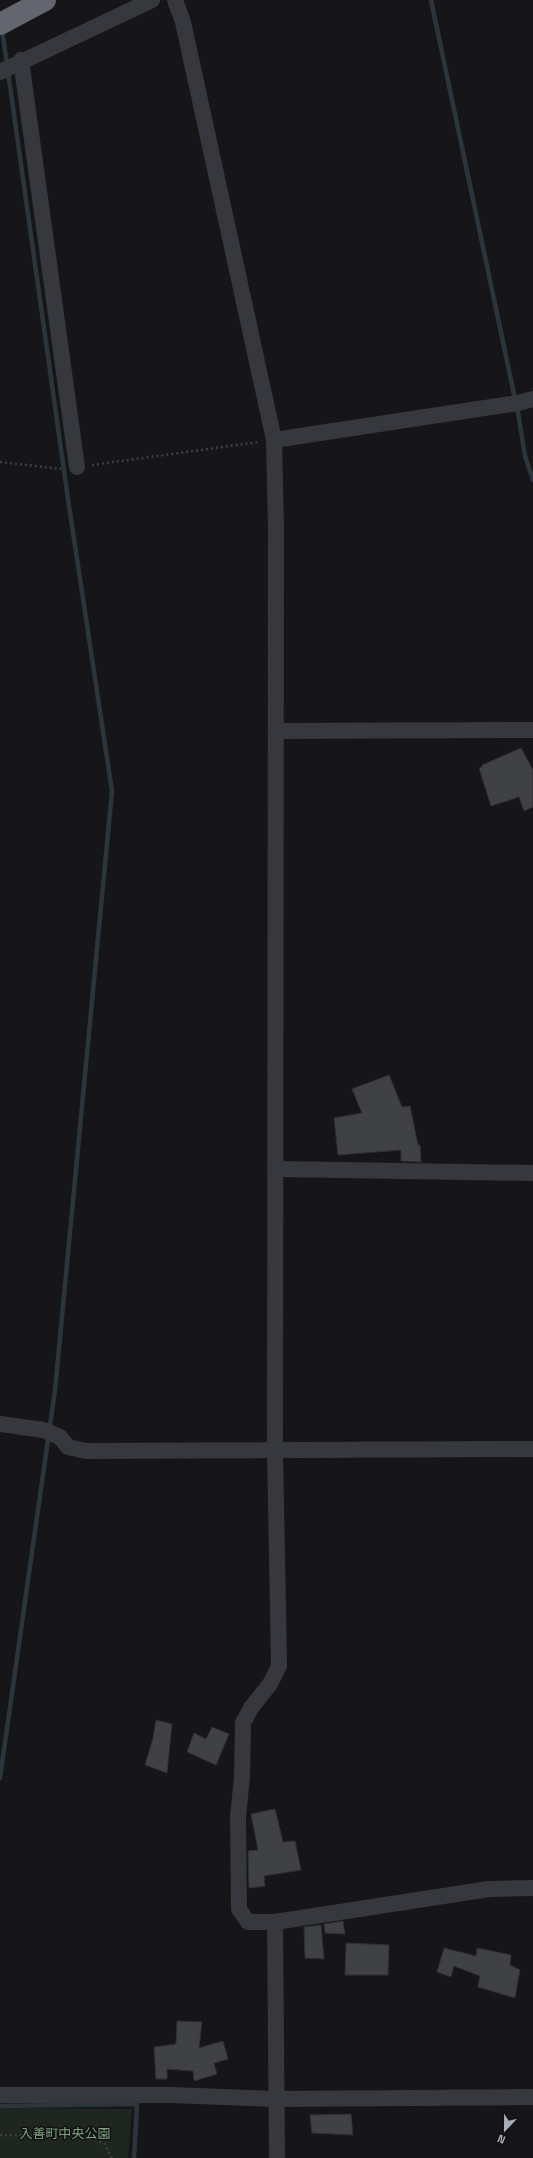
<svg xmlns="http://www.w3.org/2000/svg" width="533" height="2158" viewBox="0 0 533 2158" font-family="'Space Grotesk','Noto Sans JP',sans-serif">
  <rect width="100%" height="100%" fill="#161618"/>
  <path fill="#1e261f" d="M0,2108L132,2109L128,2158H0Z"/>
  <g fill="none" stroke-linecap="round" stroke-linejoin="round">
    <g stroke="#2c353c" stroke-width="4.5">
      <path d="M431,0L519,418L525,456L533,480"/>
      <path d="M0,1778L55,1390L112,791L68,499L2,29"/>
      <path d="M0,2106L137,2104L134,2158"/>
    </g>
  </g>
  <g fill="#404145" stroke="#303034">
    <path d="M521,748L533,770V807L524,811L519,797L491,806L479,768L482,767V765Z"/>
    <path d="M389,1075L402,1107L410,1106L418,1145H420L421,1162L401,1161V1150L338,1155L334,1118L362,1113L352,1089Z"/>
    <path d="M156,1720L172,1724L167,1773L145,1765L153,1738Z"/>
    <path d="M212,1727L229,1734L216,1765L187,1752L194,1733L206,1739Z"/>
    <path d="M275,1809L283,1842L295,1841L301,1870L264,1876L265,1886L249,1888L248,1851L258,1850L251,1814Z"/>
    <path d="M343,1921L345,1934L325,1933L324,1924Z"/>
    <path d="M321,1925L324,1959L305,1958L304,1927Z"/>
    <path d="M346,1943L389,1945L388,1975H345Z"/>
    <path d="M444,1948L476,1956L477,1948L511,1955L510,1965L520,1970L515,1998L478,1987L480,1976L454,1966L451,1977L437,1972Z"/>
    <path d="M177,2021L202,2022L199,2048L223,2041L228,2059L214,2063L217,2074L194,2081L193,2071L167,2069V2079H156L154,2047L176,2044Z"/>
    <path d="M351,2114L353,2135L312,2133L310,2115Z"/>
  </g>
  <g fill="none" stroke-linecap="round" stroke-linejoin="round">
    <g stroke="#3d3f44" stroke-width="2.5" stroke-dasharray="2 3" stroke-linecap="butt">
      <path d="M0,462L63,469"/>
      <path d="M92,465L259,442"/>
      <path d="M0,2135L85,2137L104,2143L112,2158"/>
    </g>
    <g stroke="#37383d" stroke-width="16">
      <path d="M175,0L183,22L274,440L276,527L275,1450L279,1666L270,1684L251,1708L243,1723L242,1777L238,1816L239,1909L248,1922H275L489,1889L533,1888"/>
      <path d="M21,60L77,467"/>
      <path d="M0,72L152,0"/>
      <path d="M274,440L518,403L533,399"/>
      <path d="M277,731L533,730"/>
      <path d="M277,1169L533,1173"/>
      <path d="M0,1424L43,1430L60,1437L68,1447L86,1451L533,1449"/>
      <path d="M275,1922L277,2158"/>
      <path d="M0,2095H171L277,2099L533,2097"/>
    </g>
    <path stroke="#63666e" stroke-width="22" d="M0,24L45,0"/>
  </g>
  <g text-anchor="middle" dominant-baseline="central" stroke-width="3" stroke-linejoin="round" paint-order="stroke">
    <g font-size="13" fill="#7fa381" stroke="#111113">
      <text x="65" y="2133">入善町中央公園</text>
    </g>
  </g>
  <g transform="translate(505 2130) rotate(202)" stroke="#111113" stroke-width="3" paint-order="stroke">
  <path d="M0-3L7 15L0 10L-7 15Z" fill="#a8adb8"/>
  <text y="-6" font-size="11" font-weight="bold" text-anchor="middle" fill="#a8adb8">N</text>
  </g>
</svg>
